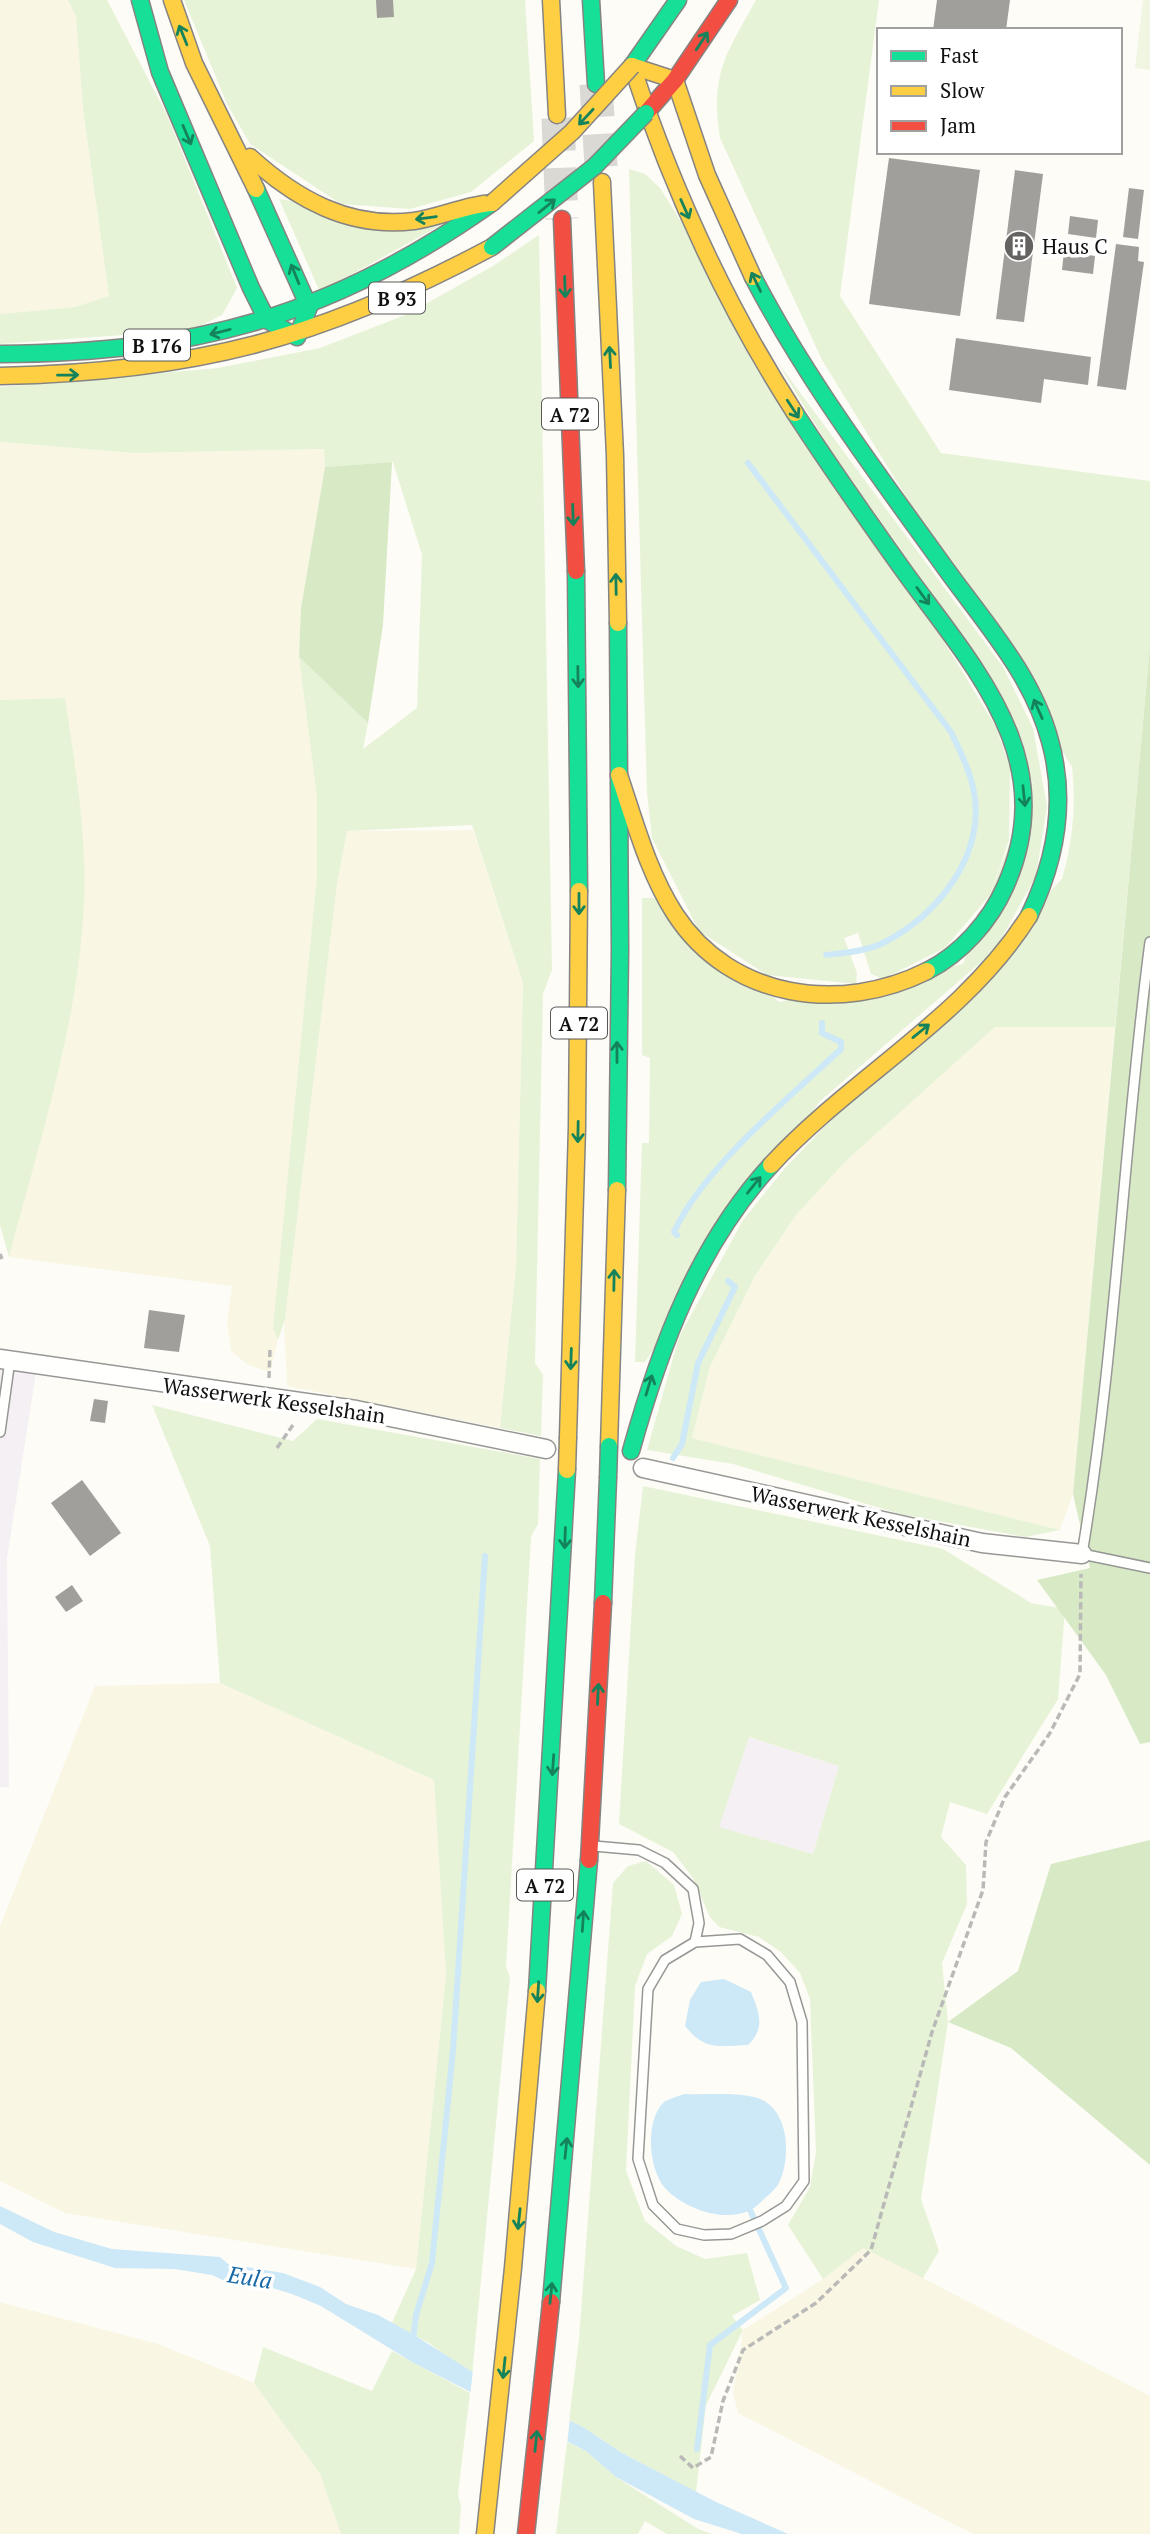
<svg xmlns="http://www.w3.org/2000/svg" width="1150" height="2534" viewBox="0 0 1150 2534" font-family="'PT Serif',serif">
  <rect width="100%" height="100%" fill="#fdfcf7"/>
  <g fill="#f5f0f3">
    <path d="M37,1366L7,1558L9,1787H0V1368Z"/>
    <path d="M748,1737L839,1766L813,1854L718,1827Z"/>
  </g>
  <g fill="#f9f7e4">
    <path d="M0,0H68L76,17L83,109L109,296L75,307L0,314Z"/>
    <path d="M0,442L133,453L324,449L325,467L301,608L299,657L317,798V875L274,1328L278,1340L270,1372L248,1365L231,1351L227,1323L232,1286L9,1257L65,1038L83,920L65,698L0,700Z"/>
    <path d="M473,830L523,983L516,1266L500,1428L287,1386L284,1324L337,884L347,831Z"/>
    <path d="M995,1027H1115L1073,1494L1060,1530L692,1438L710,1367L755,1276L796,1215L846,1161Z"/>
    <path d="M220,1683L434,1780L446,1975L416,2269L65,2213L0,2181V1926L95,1686Z"/>
    <path d="M863,2247L1150,2396V2534H973L738,2413L733,2392L743,2330L823,2279Z"/>
    <path d="M0,2302L158,2344L254,2383L320,2474L341,2534H0Z"/>
  </g>
  <g fill="#e7f3d7" fill-rule="evenodd">
    <path d="M68,0H107L167,115L237,288L222,315L192,330L0,344V314L75,307L109,296L83,109L76,17Z"/>
    <path d="M184,0H525L534,141L471,192L410,209L341,204L250,144L227,104Z"/>
    <path d="M756,0H879L840,296L941,453L1150,481V645L1115,1027H995L846,1161L796,1215L755,1276L710,1367L692,1438L1060,1530L1025,1537L900,1514L733,1464L647,1450L679,1337L743,1220L785,1168L1062,879C1073,840 1076,807 1072,767L822,360L720,138C710,74 726,54 756,0Z"/>
    <path d="M629,169L645,174L660,188L959,666L996,727L1010,768L1009,840L990,895L945,948L883,979L871,974L858,933L844,938L857,973L856,984L767,975L699,931L652,838L647,793Z"/>
    <path d="M279,199L441,225L320,292Z"/>
    <path d="M539,235L552,970L543,994L535,1363L543,1375L541,1436L500,1428L516,1266L523,983L472,825L347,831L337,884L285,1319L278,1340L273,1328L317,875V798L299,657L368,723L363,749L417,708L422,555L393,462L325,467L324,449L133,453L0,442V387L218,368L320,348L408,314L493,266Z"/>
    <path d="M776,360L1003,667L1033,728L1047,806L1036,876L995,950L819,1102L645,1362H635L642,1143H649L650,1058L642,1055V898H654L779,1002L963,964L1033,783Z"/>
    <path d="M65,698C76,772 89,845 83,920C75,1034 38,1146 9,1257L0,1225V700Z"/>
    <path d="M152,1405L293,1441L317,1419L540,1459L538,1524L531,1537L506,1967L510,1977L472,2375L429,2343L392,2323L416,2269L446,1975L434,1780L220,1683L210,1546Z"/>
    <path d="M643,1486L943,1549L1031,1603L1065,1609L1058,1699L987,1814L950,1802L941,1837L966,1865L967,1904L942,1963L948,2022L921,2199L939,2251L923,2278L863,2248L823,2279L788,2225L810,2187L816,2152L810,1999L800,1973L781,1952L759,1937L719,1927L710,1917L693,1878L673,1852L619,1824L635,1555ZM749,1737L839,1766L813,1854L719,1827Z"/>
    <path d="M646,1861L674,1885L682,1914L672,1936L647,1954L635,1986L626,2171L645,2221L676,2246L705,2259L747,2253L760,2300L732,2316L743,2330L706,2405L696,2492L622,2453L583,2427L569,2421L579,2339L613,1883L628,1866Z"/>
    <path d="M263,2347L372,2391L392,2351L470,2393L458,2494L461,2506L459,2534H341L320,2474L254,2383Z"/>
    <path d="M567,2442L586,2451L616,2477L698,2529L712,2534H667L645,2521L638,2534H556Z"/>
  </g>
  <g fill="#d8eac5">
    <path d="M392,462L383,625L368,723L299,657L301,608L325,467Z"/>
    <path d="M1150,645V1742L1140,1744L1106,1675L1037,1580L1090,1568L1073,1494Z"/>
    <path d="M1150,1840V2165L1011,2048L948,2022L1018,1971L1051,1864Z"/>
  </g>
  <path fill="#f0f6e1" d="M1143,0H1150V70L1135,68Z"/>
  <g fill="#cde8f7">
    <path d="M724,1979L751,1992C759,2012 766,2028 748,2045C718,2046 705,2051 685,2026L690,2000L701,1982Z"/>
    <path d="M684,2094C706,2095 733,2092 754,2097C789,2105 792,2155 779,2183C775,2190 766,2197 761,2202C736,2228 686,2211 665,2188C648,2169 645,2120 664,2102C669,2099 679,2096 684,2094Z"/>
    <path d="M0,2206L54,2232L112,2249L220,2257L228,2264L283,2273L320,2287L346,2304L378,2315L411,2333L493,2385L583,2427L622,2453L716,2502L788,2534H742L694,2519L616,2477L586,2451L412,2362L321,2306L292,2294L269,2287L235,2286L212,2275L174,2269L115,2268L33,2242L0,2224Z"/>
  </g>
  <path fill="#fdfcf7" d="M473,2370L570,2417L567,2445L470,2396Z"/>
  <g fill="none" stroke-linecap="round" stroke-linejoin="round">
    <g stroke="#cde8f7" stroke-width="6">
      <path d="M748,463L951,732C960,751 970,771 974,792C985,856 938,915 883,943C867,951 843,953 826,955"/>
      <path d="M677,1235L674,1232C704,1167 789,1098 841,1049V1042L822,1033V1023"/>
      <path d="M673,1458L682,1444L698,1363L735,1287L728,1281"/>
      <path d="M413,2340L416,2315L432,2263L453,2050L485,1556"/>
      <path d="M697,2449L710,2345L786,2288L750,2210"/>
    </g>
  </g>
  <g fill="#a19f9c">
    <path d="M376,0H393L394,17L377,18Z"/>
    <path d="M937,0H1010L1006,30H933Z"/>
    <path d="M889,158L980,170L960,316L869,304Z"/>
    <path d="M1015,170L1043,174L1024,322L996,319Z"/>
    <path d="M1129,188L1144,190L1138,239L1123,237Z"/>
    <path d="M1070,216L1098,220L1096,238L1068,234Z"/>
    <path d="M1116,244L1139,247L1138,261L1144,262L1126,390L1097,386Z"/>
    <path d="M1064,251L1095,256L1093,274L1062,270Z"/>
    <path d="M956,338L1091,357L1088,385L1044,379L1041,403L949,390Z"/>
    <path d="M149,1310L185,1315L179,1352L144,1348Z"/>
    <path d="M94,1399L108,1401L105,1423L90,1421Z"/>
    <path d="M82,1480L121,1533L90,1556L51,1503Z"/>
    <path d="M72,1585L83,1601L66,1612L55,1597Z"/>
  </g>
  <g fill="none" stroke-linecap="round" stroke-linejoin="round">
    <g stroke="#dad9d4" stroke-width="33" stroke-dasharray="33 17" stroke-linecap="butt">
      <path d="M596,84L602,182"/>
      <path d="M558,118L562,219"/>
    </g>
    <g stroke="#979795" stroke-width="12">
      <g id="lane">
        <path d="M1150,942C1123,1146 1116,1352 1082,1554L1150,1568"/>
        <path d="M0,1432L10,1360"/>
        <path d="M594,1846L639,1850L665,1863L693,1889L699,1923L695,1942L665,1960L648,1989L638,2159L653,2205L677,2229L704,2235L731,2234L762,2221L786,2206L804,2181L802,2022L790,1982L767,1955L740,1939L695,1942"/>
      </g>
    </g>
    <g stroke="#979795" stroke-width="21">
      <g id="street">
        <path d="M0,1359L356,1410L546,1449"/>
        <path d="M643,1468L982,1543L1082,1554"/>
      </g>
    </g>
    <g stroke="#858482" stroke-width="19">
      <g id="fast">
        <path d="M140,0L160,72L251,288L267,320L297,337L309,307L256,189"/>
        <path d="M591,0L596,84"/>
        <path d="M632,66L678,0"/>
        <path d="M753,277C807,381 878,474 946,569C985,623 1033,676 1050,741C1067,802 1056,860 1029,916"/>
        <path d="M0,354C194,353 330,317 489,205"/>
        <path d="M795,413C831,468 868,521 906,574C976,670 1062,761 1005,887C990,921 961,954 927,971"/>
        <path d="M576,571L579,891"/>
        <path d="M617,1190L620,950L618,623"/>
        <path d="M631,1451C660,1347 697,1246 771,1165"/>
        <path d="M603,1603L608,1478"/>
        <path d="M537,1991L567,1470"/>
        <path d="M551,2302L589,1860"/>
      </g>
    </g>
    <g stroke="#858482" stroke-width="19">
      <g id="slow">
        <path d="M172,0L194,63L256,189"/>
        <path d="M551,0L557,115"/>
        <path d="M632,66C672,189 725,304 795,413"/>
        <path d="M632,66L675,80L707,175L753,277"/>
        <path d="M250,157C296,199 349,229 414,221C441,217 465,205 492,203"/>
        <path d="M602,182L615,455L618,623"/>
        <path d="M0,376C194,372 321,339 492,247"/>
        <path d="M619,775C635,822 648,872 675,914C731,1000 841,1014 927,971"/>
        <path d="M771,1165C852,1077 965,1018 1029,916"/>
        <path d="M568,1437L577,1127L579,891"/>
        <path d="M609,1446L617,1190"/>
        <path d="M485,2534L513,2268L537,1991"/>
      </g>
    </g>
    <g stroke="#858482" stroke-width="19">
      <g id="jam">
        <path d="M646,113L675,80L729,0"/>
        <path d="M562,219L576,571"/>
        <path d="M589,1860L603,1603"/>
        <path d="M526,2534L551,2302"/>
      </g>
    </g>
    <g stroke="#b9b9b8" stroke-width="3.5" stroke-dasharray="7 3.5" stroke-linecap="butt">
      <path d="M0,1254L2,1259"/>
      <path d="M269,1378L270,1349"/>
      <path d="M277,1448L295,1422"/>
      <path d="M680,2456L693,2468L711,2457L723,2401L743,2350L816,2303L871,2250L932,2032L983,1890L986,1842L1005,1797L1050,1733L1080,1674L1081,1574"/>
    </g>
    <use href="#lane" stroke="#fffffe" stroke-width="9"/>
    <use href="#street" stroke="#fffffe" stroke-width="18"/>
    <use href="#fast" stroke="#16e098" stroke-width="16"/>
    <use href="#slow" stroke="#ffcf43" stroke-width="16"/>
    <use href="#jam" stroke="#f24e42" stroke-width="16"/>
    <g stroke="#858482" stroke-width="19" stroke-linecap="butt">
      <g id="fast-bridge">
        <path d="M492,247L594,167L646,113"/>
        <path d="M608,1478L609,1446"/>
      </g>
    </g>
    <g stroke="#858482" stroke-width="19" stroke-linecap="butt">
      <g id="slow-bridge">
        <path d="M492,203L572,132L632,66"/>
        <path d="M567,1470L568,1437"/>
      </g>
    </g>
    <use href="#fast-bridge" stroke="#16e098" stroke-width="16"/>
    <use href="#slow-bridge" stroke="#ffcf43" stroke-width="16"/>
  </g>
  <defs><path id="oneway-shaft" d="M-6 0H5M1.5-3L5.5 0L1.5 3" fill="none" stroke-width="1.6" stroke-linecap="round" stroke-linejoin="round" transform="scale(1.75)"/></defs>
  <g stroke="#14835b">
    <use href="#oneway-shaft" transform="translate(183 35) rotate(-112)"/>
    <use href="#oneway-shaft" transform="translate(702 41) rotate(-57)"/>
    <use href="#oneway-shaft" transform="translate(586 117) rotate(133)"/>
    <use href="#oneway-shaft" transform="translate(187 135) rotate(67)"/>
    <use href="#oneway-shaft" transform="translate(547 206) rotate(-39)"/>
    <use href="#oneway-shaft" transform="translate(685 209) rotate(66)"/>
    <use href="#oneway-shaft" transform="translate(426 218) rotate(172)"/>
    <use href="#oneway-shaft" transform="translate(295 274) rotate(-112)"/>
    <use href="#oneway-shaft" transform="translate(756 282) rotate(-116)"/>
    <use href="#oneway-shaft" transform="translate(565 287) rotate(88)"/>
    <use href="#oneway-shaft" transform="translate(220 332) rotate(166)"/>
    <use href="#oneway-shaft" transform="translate(610 357) rotate(-93)"/>
    <use href="#oneway-shaft" transform="translate(68 375) rotate(-1)"/>
    <use href="#oneway-shaft" transform="translate(793 409) rotate(57)"/>
    <use href="#oneway-shaft" transform="translate(573 515) rotate(88)"/>
    <use href="#oneway-shaft" transform="translate(616 584) rotate(-91)"/>
    <use href="#oneway-shaft" transform="translate(923 596) rotate(54)"/>
    <use href="#oneway-shaft" transform="translate(578 677) rotate(89)"/>
    <use href="#oneway-shaft" transform="translate(1038 709) rotate(-114)"/>
    <use href="#oneway-shaft" transform="translate(1024 796) rotate(84)"/>
    <use href="#oneway-shaft" transform="translate(579 904) rotate(90)"/>
    <use href="#oneway-shaft" transform="translate(921 1031) rotate(-39)"/>
    <use href="#oneway-shaft" transform="translate(617 1052) rotate(-90)"/>
    <use href="#oneway-shaft" transform="translate(578 1132) rotate(91)"/>
    <use href="#oneway-shaft" transform="translate(754 1185) rotate(-51)"/>
    <use href="#oneway-shaft" transform="translate(614 1280) rotate(-89)"/>
    <use href="#oneway-shaft" transform="translate(571 1359) rotate(92)"/>
    <use href="#oneway-shaft" transform="translate(649 1385) rotate(-73)"/>
    <use href="#oneway-shaft" transform="translate(565 1538) rotate(92)"/>
    <use href="#oneway-shaft" transform="translate(598 1694) rotate(-87)"/>
    <use href="#oneway-shaft" transform="translate(553 1765) rotate(94)"/>
    <use href="#oneway-shaft" transform="translate(583 1921) rotate(-86)"/>
    <use href="#oneway-shaft" transform="translate(538 1992) rotate(94)"/>
    <use href="#oneway-shaft" transform="translate(566 2148) rotate(-84)"/>
    <use href="#oneway-shaft" transform="translate(519 2219) rotate(96)"/>
    <use href="#oneway-shaft" transform="translate(551 2293) rotate(-84)"/>
    <use href="#oneway-shaft" transform="translate(504 2368) rotate(96)"/>
    <use href="#oneway-shaft" transform="translate(536 2441) rotate(-84)"/>
  </g>
  <defs>
    <g id="building-disc" transform="scale(1.575)"><circle r="9.5" fill="#646362" stroke="#fff"/><path d="M-4-6H4V6H1V3H-1V6H-4ZM-2.5-4.3h1.7v1.8h-1.7ZM.8-4.3h1.7v1.8H.8ZM-2.5-1h1.7V.8h-1.7ZM.8-1h1.7V.8H.8Z" fill="#fff"/></g>
  </defs>
  <g fill-rule="evenodd">
    <use href="#building-disc" x="1019" y="246"/>
  </g>
  <g text-anchor="middle" dominant-baseline="central" stroke-width="7" stroke-linejoin="round" paint-order="stroke">
    <g fill="#fff" stroke="#585858" stroke-width="2">
      <rect x="369" y="282.5" width="56" height="31" rx="5"/>
      <rect x="124" y="329.5" width="66" height="31" rx="5"/>
      <rect x="542" y="398.5" width="56" height="31" rx="5"/>
      <rect x="551" y="1007.5" width="56" height="31" rx="5"/>
      <rect x="517" y="1869.5" width="56" height="31" rx="5"/>
    </g>
    <g font-size="19" font-weight="bold" fill="#111">
      <text x="397" y="298">B 93</text>
      <text x="157" y="345">B 176</text>
      <text x="570" y="414">A 72</text>
      <text x="579" y="1023">A 72</text>
      <text x="545" y="1885">A 72</text>
    </g>
    <g font-size="21" fill="#111" stroke="#fff" text-anchor="start">
      <text x="1042" y="246">Haus C</text>
    </g>
    <g font-size="21" fill="#111" stroke="#fff">
      <text transform="translate(274 1400) rotate(8)">Wasserwerk Kesselshain</text>
      <text transform="translate(861 1516) rotate(12)">Wasserwerk Kesselshain</text>
    </g>
    <g font-size="23" font-style="italic" fill="#1768a6" stroke="#fff">
      <text transform="translate(250 2277) rotate(9)">Eula</text>
    </g>
  </g>
  <rect x="877" y="28" width="245" height="126" fill="#ffffff" stroke="#a0a0a0" stroke-width="2"/>
  <rect x="891" y="51" width="35" height="10" fill="#16e098" stroke="#a0a0a0" stroke-width="2"/>
  <text x="940" y="63" font-size="21" fill="#111111">Fast</text>
  <rect x="891" y="86" width="35" height="10" fill="#ffcf43" stroke="#a0a0a0" stroke-width="2"/>
  <text x="940" y="98" font-size="21" fill="#111111">Slow</text>
  <rect x="891" y="121" width="35" height="10" fill="#f24e42" stroke="#a0a0a0" stroke-width="2"/>
  <text x="940" y="133" font-size="21" fill="#111111">Jam</text>
</svg>
